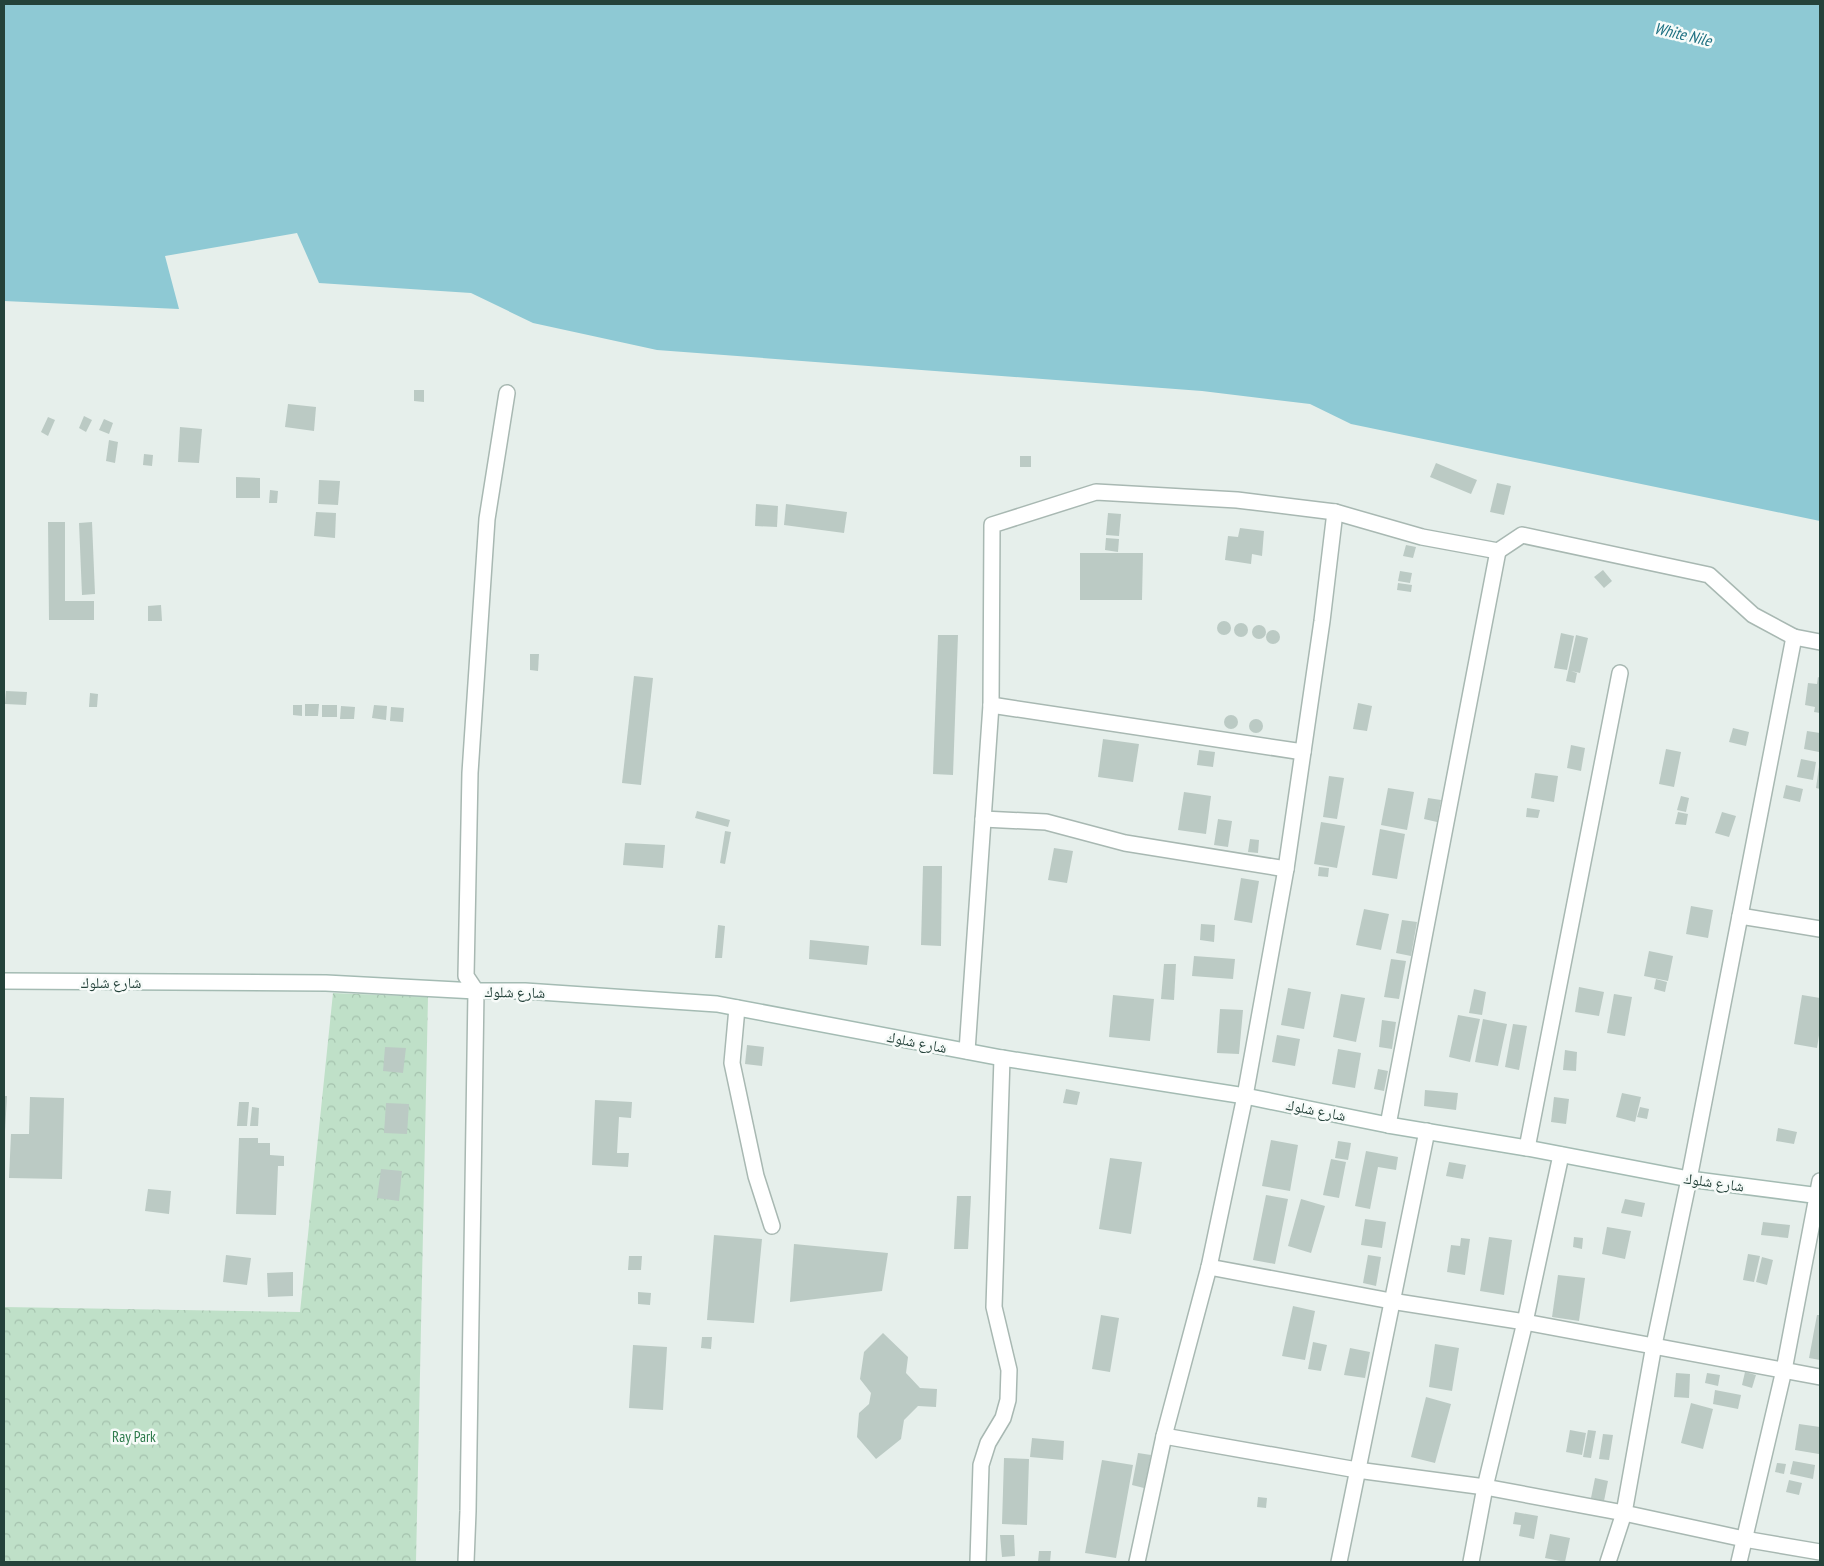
<svg xmlns="http://www.w3.org/2000/svg" width="1824" height="1566" viewBox="0 0 1824 1566" font-family="'PT Sans Narrow','Noto Naskh Arabic',sans-serif">
  <defs>
    <pattern id="forest-crowns" width="20" height="18" patternUnits="userSpaceOnUse" patternTransform="scale(1.25)"><rect width="20" height="18" fill="#bfe0c8"/><path d="M2 6a3 3 0 1 1 6 0M12 15a3 3 0 1 1 6 0" fill="none" stroke="#a4c1ad"/></pattern>
  </defs>
  <rect width="100%" height="100%" fill="#e6efeb"/>
  <path fill="url(#forest-crowns)" d="M333,993L428,997L416,1562H4V1307L300,1312Z"/>
  <path fill="#8ec9d4" d="M4,4H1820V521L1351,424L1310,404L1202,391L657,350L533,323L471,293L319,283L297,233L165,256L179,309L4,301Z"/>
  <g fill="#bbcac4">
    <path d="M414,390H424V402L414,401Z"/>
    <path d="M288,404L316,407L314,431L285,427Z"/>
    <path d="M84,416L92,420L86,432L79,428Z"/>
    <path d="M48,417L55,420L48,436L41,432Z"/>
    <path d="M104,419L113,423L109,434L99,430Z"/>
    <path d="M180,427L202,429L199,463L178,462Z"/>
    <path d="M109,440L118,442L115,463L106,461Z"/>
    <path d="M144,454L153,455L152,466L143,465Z"/>
    <rect x="1020" y="456" width="11" height="11"/>
    <path d="M1436,463L1477,480L1471,494L1430,477Z"/>
    <path d="M236,477L260,478V498H236Z"/>
    <path d="M319,480L340,481L338,505L318,504Z"/>
    <path d="M1497,483L1511,486L1504,515L1490,512Z"/>
    <path d="M270,490L278,491L277,503H269Z"/>
    <path d="M756,504L778,506L777,527L755,526Z"/>
    <path d="M786,504L847,512L844,533L784,525Z"/>
    <path d="M316,512L336,513L335,538L314,536Z"/>
    <path d="M1108,513L1121,514L1119,536L1106,535Z"/>
    <path d="M48,522H65V601H94V620H49Z"/>
    <path d="M92,522L95,594L82,595L79,523Z"/>
    <path d="M1240,528L1264,531L1262,556L1252,554L1251,564L1225,560L1228,536L1238,537Z"/>
    <path d="M1106,538L1119,539L1118,552L1105,550Z"/>
    <path d="M1406,545L1416,547L1413,558L1403,556Z"/>
    <path d="M1080,553H1143L1142,600H1080Z"/>
    <path d="M1603,570L1612,581L1604,588L1594,577Z"/>
    <path d="M1400,571L1412,573L1410,583L1398,581Z"/>
    <path d="M1398,583L1412,585L1411,592L1397,590Z"/>
    <path d="M161,605L162,621H148V606Z"/>
    <circle cx="1224" cy="628" r="7"/>
    <circle cx="1241" cy="630" r="7"/>
    <circle cx="1259" cy="632" r="7"/>
    <circle cx="1273" cy="637" r="7"/>
    <path d="M1561,633L1574,636L1567,670L1554,668Z"/>
    <path d="M938,635H958L953,775L933,774Z"/>
    <path d="M1576,635L1588,638L1580,673L1571,671L1577,673L1575,683L1566,681Z"/>
    <path d="M530,654H539L538,671L530,670Z"/>
    <path d="M634,676L653,678L641,785L622,783Z"/>
    <path d="M1818,677L1820,678V713L1814,712L1815,707L1805,705L1808,683L1817,684Z"/>
    <path d="M6,691L27,692L26,705L5,704Z"/>
    <path d="M90,693L98,694L97,707H89Z"/>
    <path d="M1358,703L1372,706L1367,731L1353,729Z"/>
    <path d="M305,704H319L318,716H305Z"/>
    <path d="M293,705H302V716L293,715Z"/>
    <rect x="322" y="705" width="15" height="12"/>
    <path d="M374,705L387,706L386,720L372,718Z"/>
    <path d="M341,706L355,707L354,719H340Z"/>
    <path d="M391,707L404,708L403,722L390,721Z"/>
    <circle cx="1231" cy="722" r="7"/>
    <circle cx="1256" cy="726" r="7"/>
    <path d="M1733,728L1749,732L1746,746L1729,742Z"/>
    <path d="M1807,731L1820,733L1819,752L1804,749Z"/>
    <path d="M1103,739L1139,744L1133,782L1098,777Z"/>
    <path d="M1571,745L1585,748L1581,771L1567,768Z"/>
    <path d="M1666,749L1681,752L1674,787L1659,784Z"/>
    <path d="M1199,750L1215,752L1213,767L1197,765Z"/>
    <path d="M1801,759L1816,762L1813,780L1797,777Z"/>
    <path d="M1819,767H1820V789L1816,788Z"/>
    <path d="M1535,773L1558,776L1554,802L1531,798Z"/>
    <path d="M1329,776L1344,778L1337,819L1323,817Z"/>
    <path d="M1786,785L1803,789L1800,802L1783,798Z"/>
    <path d="M1388,788L1414,792L1407,830L1381,825Z"/>
    <path d="M1184,792L1211,796L1206,834L1178,830Z"/>
    <path d="M1681,796L1689,798L1686,812L1677,810Z"/>
    <path d="M1428,798L1441,800L1437,822L1424,819Z"/>
    <path d="M1527,808L1540,810L1538,818L1526,817Z"/>
    <path d="M697,811L730,820L728,827L695,818Z"/>
    <path d="M1678,812L1688,814L1686,825L1675,824Z"/>
    <path d="M1722,812L1736,816L1729,837L1715,833Z"/>
    <path d="M1218,819L1232,821L1228,847L1214,845Z"/>
    <path d="M1321,822L1345,826L1337,868L1314,864Z"/>
    <path d="M1380,829L1405,834L1397,879L1372,875Z"/>
    <path d="M725,831L731,832L725,864L720,863Z"/>
    <path d="M1250,839L1259,840L1258,853L1248,852Z"/>
    <path d="M625,843L665,845L663,868L623,865Z"/>
    <path d="M1054,848L1073,851L1067,883L1048,880Z"/>
    <path d="M923,866H942L941,946L921,945Z"/>
    <path d="M1319,867L1329,868L1328,877L1318,876Z"/>
    <path d="M1241,878L1259,881L1252,923L1234,920Z"/>
    <path d="M1691,906L1713,910L1708,938L1686,934Z"/>
    <path d="M1364,909L1389,914L1381,950L1356,945Z"/>
    <path d="M1402,920L1417,922L1411,956L1396,953Z"/>
    <path d="M1201,924L1215,925L1214,942L1200,940Z"/>
    <path d="M718,925L725,926L722,958H715Z"/>
    <path d="M810,940L869,946L867,965L809,959Z"/>
    <path d="M1649,951L1673,956L1668,981L1644,976Z"/>
    <path d="M1194,956L1235,959L1233,979L1192,976Z"/>
    <path d="M1391,959L1406,961L1399,999L1384,997Z"/>
    <path d="M1164,964H1176L1174,1000L1161,999Z"/>
    <path d="M1656,979L1667,982L1665,992L1654,989Z"/>
    <path d="M1579,987L1604,992L1599,1016L1575,1012Z"/>
    <path d="M1288,988L1311,992L1304,1029L1281,1025Z"/>
    <path d="M1474,989L1486,992L1482,1015L1469,1013Z"/>
    <path d="M1341,994L1365,998L1356,1042L1333,1037Z"/>
    <path d="M1614,994L1632,997L1625,1036L1607,1033Z"/>
    <path d="M1113,995L1154,999L1150,1041L1109,1037Z"/>
    <path d="M1802,995L1820,998V1029L1817,1048L1794,1044Z"/>
    <path d="M1220,1009L1243,1010L1239,1054L1217,1053Z"/>
    <path d="M1458,1015L1480,1019L1470,1062L1449,1057Z"/>
    <path d="M1483,1019L1507,1024L1498,1066L1475,1062Z"/>
    <path d="M1382,1020L1396,1022L1392,1049L1379,1047Z"/>
    <path d="M1513,1024L1527,1026L1519,1070L1505,1067Z"/>
    <path d="M1277,1035L1300,1039L1295,1066L1272,1062Z"/>
    <path d="M747,1045L764,1047L762,1066L745,1064Z"/>
    <path d="M385,1047L406,1048L403,1073L383,1071Z"/>
    <path d="M1338,1049L1361,1053L1355,1088L1332,1084Z"/>
    <path d="M1565,1050L1577,1052L1576,1071L1563,1070Z"/>
    <path d="M1378,1069L1388,1071L1384,1091L1374,1089Z"/>
    <path d="M1066,1089L1080,1092L1077,1105L1063,1103Z"/>
    <path d="M1425,1090L1458,1093L1456,1110L1424,1106Z"/>
    <path d="M1622,1093L1641,1097L1635,1122L1616,1117Z"/>
    <path d="M4,1096H7L5,1131H4Z"/>
    <path d="M30,1097L64,1098L62,1179L9,1178L11,1134H29Z"/>
    <path d="M1554,1097L1569,1099L1566,1124L1551,1122Z"/>
    <path d="M595,1100L632,1102L631,1118L619,1117L617,1153H629L628,1167L592,1165Z"/>
    <path d="M239,1102H249L247,1126H237Z"/>
    <path d="M386,1103L409,1104L407,1134L384,1133Z"/>
    <path d="M252,1107L259,1108L258,1126H250Z"/>
    <path d="M1640,1107L1649,1109L1647,1119L1637,1117Z"/>
    <path d="M1778,1128L1797,1132L1794,1144L1776,1141Z"/>
    <path d="M239,1138H258V1143H270V1155L284,1156V1166H278L276,1215L236,1214Z"/>
    <path d="M1271,1140L1298,1145L1290,1191L1262,1186Z"/>
    <path d="M1338,1141L1351,1143L1348,1160L1335,1158Z"/>
    <path d="M1366,1151L1398,1157L1396,1170L1378,1167L1370,1209L1355,1206Z"/>
    <path d="M1110,1158L1142,1162L1131,1234L1099,1229Z"/>
    <path d="M1331,1159L1346,1162L1339,1198L1323,1195Z"/>
    <path d="M1449,1162L1466,1165L1463,1179L1446,1176Z"/>
    <path d="M381,1169L402,1171L399,1201L377,1198Z"/>
    <path d="M148,1189L171,1191L169,1214L145,1211Z"/>
    <path d="M1266,1195L1288,1199L1275,1264L1253,1260Z"/>
    <path d="M957,1196H971L968,1249H954Z"/>
    <path d="M1301,1199L1325,1206L1311,1253L1288,1246Z"/>
    <path d="M1625,1199L1645,1203L1642,1217L1621,1213Z"/>
    <path d="M1365,1219L1386,1222L1382,1248L1361,1245Z"/>
    <path d="M1763,1222L1790,1225L1788,1238L1761,1235Z"/>
    <path d="M1607,1227L1631,1231L1625,1259L1602,1254Z"/>
    <path d="M714,1235L762,1239L754,1323L707,1320Z"/>
    <path d="M1489,1237L1512,1240L1504,1295L1480,1291Z"/>
    <path d="M1574,1237L1583,1238L1582,1249L1573,1247Z"/>
    <path d="M1461,1238L1470,1239L1465,1275L1447,1272L1451,1245L1460,1246Z"/>
    <path d="M794,1244L888,1253L882,1291L790,1302Z"/>
    <path d="M1748,1254L1760,1256L1754,1282L1743,1280Z"/>
    <path d="M226,1255L251,1258L247,1285L223,1282Z"/>
    <path d="M1368,1255L1381,1257L1376,1286L1363,1283Z"/>
    <path d="M629,1256H642L641,1270H628Z"/>
    <path d="M1762,1257L1773,1260L1767,1285L1756,1282Z"/>
    <path d="M293,1272V1296L268,1297L267,1273Z"/>
    <path d="M1558,1275L1585,1278L1579,1321L1552,1317Z"/>
    <path d="M638,1292L651,1293L650,1305L638,1304Z"/>
    <path d="M1293,1306L1315,1311L1305,1360L1282,1356Z"/>
    <path d="M1101,1315L1119,1318L1110,1372L1092,1369Z"/>
    <path d="M1817,1315H1820V1360L1809,1358Z"/>
    <path d="M883,1333L908,1357L906,1373L920,1388L937,1389L936,1407L918,1406L904,1420L901,1439L876,1459L857,1437L859,1413L869,1404L871,1393L860,1379L864,1352Z"/>
    <path d="M702,1337H712L711,1349L701,1348Z"/>
    <path d="M1313,1342L1327,1345L1321,1371L1308,1369Z"/>
    <path d="M1435,1344L1459,1348L1452,1391L1429,1387Z"/>
    <path d="M633,1345L667,1347L663,1410L629,1408Z"/>
    <path d="M1350,1348L1370,1352L1365,1378L1344,1375Z"/>
    <path d="M1745,1372L1756,1375L1752,1388L1742,1385Z"/>
    <path d="M1676,1373L1690,1374L1689,1398L1674,1397Z"/>
    <path d="M1707,1373L1720,1375L1718,1386L1705,1383Z"/>
    <path d="M1715,1390L1741,1395L1738,1409L1713,1404Z"/>
    <path d="M1426,1397L1451,1404L1435,1463L1411,1457Z"/>
    <path d="M1691,1403L1713,1409L1703,1449L1681,1443Z"/>
    <path d="M1799,1424L1820,1427L1819,1454L1795,1450Z"/>
    <path d="M1570,1430L1586,1433L1582,1455L1566,1452Z"/>
    <path d="M1588,1430L1596,1431L1591,1458L1583,1457Z"/>
    <path d="M1603,1434L1613,1435L1609,1460L1599,1459Z"/>
    <path d="M1032,1438L1064,1441L1063,1460L1030,1457Z"/>
    <path d="M1138,1453L1151,1455L1144,1488L1132,1485Z"/>
    <path d="M1004,1458L1029,1459L1027,1525L1002,1524Z"/>
    <path d="M1102,1460L1133,1465L1116,1558L1085,1553Z"/>
    <path d="M1793,1461L1815,1465L1813,1479L1790,1474Z"/>
    <path d="M1777,1463L1786,1464L1784,1474L1775,1472Z"/>
    <path d="M1595,1478L1608,1481L1604,1501L1591,1498Z"/>
    <path d="M1789,1480L1802,1483L1799,1495L1786,1492Z"/>
    <path d="M1258,1497L1267,1498L1266,1508L1257,1507Z"/>
    <path d="M1515,1512L1538,1516L1534,1539L1519,1536L1521,1525L1513,1524Z"/>
    <path d="M1550,1534L1570,1538L1565,1562L1545,1558Z"/>
    <path d="M1000,1535H1014L1015,1556L1002,1557Z"/>
    <path d="M1039,1551H1051L1050,1562H1038Z"/>
  </g>
  <g fill="none" stroke-linecap="round" stroke-linejoin="round">
    <g stroke="#a8b8b2" stroke-width="18">
      <g id="street">
        <path d="M991,705L1303,752"/>
        <path d="M983,819L1046,822L1125,843L1286,869"/>
        <path d="M1740,916L1820,929"/>
        <path d="M737,1008L732,1063L756,1176L772,1226"/>
        <path d="M967,1051L991,705L992,525L1096,492L1237,500L1335,512L1422,537L1498,551L1522,535L1709,575L1753,615L1794,637"/>
        <path d="M1388,1125L1498,551"/>
        <path d="M1527,1148L1620,673"/>
        <path d="M1209,1267L1391,1301L1525,1322L1820,1377"/>
        <path d="M1164,1436L1357,1470L1485,1487L1624,1513L1744,1539L1820,1552"/>
        <path d="M466,1562L468,1511L476,991L466,976L470,773L487,519L507,393"/>
        <path d="M978,1562L981,1465L988,1443L1003,1418L1008,1400L1009,1370L994,1307L1002,1058"/>
        <path d="M1137,1562L1164,1436L1209,1267L1245,1096L1286,869L1322,621L1335,512"/>
        <path d="M1339,1562L1427,1131"/>
        <path d="M1471,1562L1485,1487L1525,1322L1561,1155"/>
        <path d="M1608,1562L1624,1513L1654,1345L1689,1179L1794,637L1820,642"/>
        <path d="M1739,1562L1784,1370L1820,1181"/>
      </g>
    </g>
    <g stroke="#a4bbb3" stroke-width="18">
      <path id="secondary" d="M4,981L326,983L476,991H525L717,1004L1002,1058L1245,1096L1388,1125L1527,1148L1689,1179L1820,1196"/>
    </g>
    <use href="#street" stroke="#fff" stroke-width="15"/>
    <use href="#secondary" stroke="#fff" stroke-width="15"/>
  </g>
  <g text-anchor="middle" dominant-baseline="central" stroke-width="5" stroke-linejoin="round" paint-order="stroke">
    <g font-size="15" fill="#24423a" stroke="#f7fbf9">
      <text x="111" y="982">شارع شلوك</text>
      <text transform="translate(515 992) rotate(1)">شارع شلوك</text>
      <text transform="translate(917 1042) rotate(11)">شارع شلوك</text>
      <text transform="translate(1316 1110) rotate(11)">شارع شلوك</text>
      <text transform="translate(1714 1182) rotate(8)">شارع شلوك</text>
    </g>
    <g font-size="15" fill="#2d7a4b" stroke="#f7fbf9">
      <text x="134" y="1436">Ray Park</text>
    </g>
    <g font-size="16" font-style="italic" fill="#1c6f80" stroke="#f7fbf9">
      <text transform="translate(1683 34) rotate(13)">White Nile</text>
    </g>
  </g>
  <rect width="1824" height="1566" fill="none" stroke="#24423a" stroke-width="10"/>
</svg>
